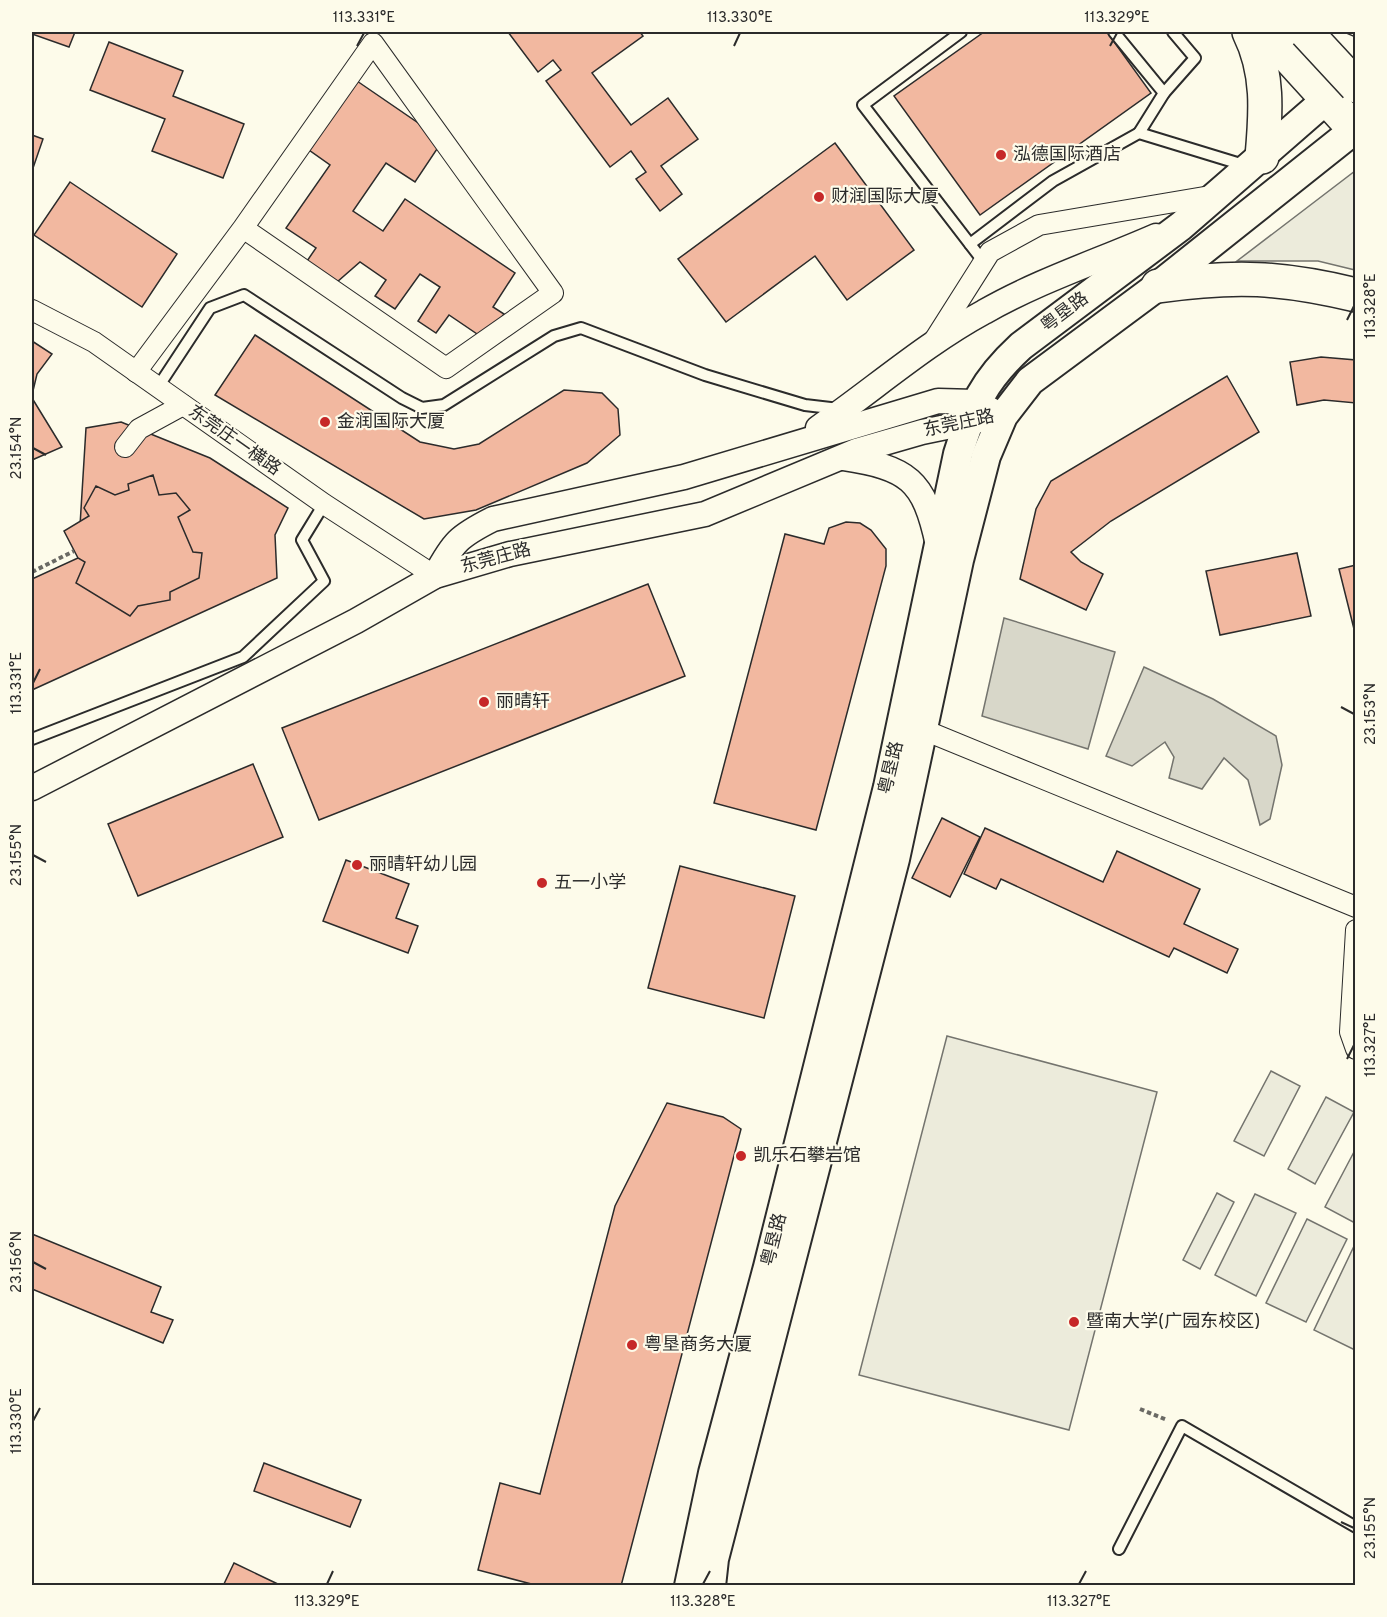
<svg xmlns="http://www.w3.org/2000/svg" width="1387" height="1617" viewBox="0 0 1387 1617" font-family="Overpass,'Noto Sans SC',sans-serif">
  <rect width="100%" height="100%" fill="#fdfbea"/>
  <g fill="#ecebdb" stroke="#74746e" stroke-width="1.5">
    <path d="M1355,171V270L1318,261H1237Z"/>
    <path d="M947,1036L1157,1092L1069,1430L859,1375Z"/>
    <path d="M1271,1071L1300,1086L1264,1156L1234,1141Z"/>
    <path d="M1326,1097L1354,1112L1315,1184L1288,1169Z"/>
    <path d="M1355,1150L1356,1223H1355L1325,1207Z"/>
    <path d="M1217,1193L1234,1202L1200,1269L1183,1260Z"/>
    <path d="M1255,1194L1296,1213L1256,1296L1215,1275Z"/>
    <path d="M1307,1219L1347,1239L1306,1322L1266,1303Z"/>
    <path d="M1355,1244V1350L1314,1330Z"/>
  </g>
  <g fill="#d8d7c9" stroke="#74746e" stroke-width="1.5">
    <path d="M1004,618L1115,652L1088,749L982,716Z"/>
    <path d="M1144,667L1213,699L1276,736L1282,765L1270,819L1260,825L1248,780L1224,758L1202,789L1169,778L1174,757L1165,742L1132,766L1106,756Z"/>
  </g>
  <g fill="#f2b8a0" stroke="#2b2b2b" stroke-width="1.5">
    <path d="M32,32H75L69,47L32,34Z"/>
    <path d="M508,32H640L643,36L592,73L631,125L668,98L698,139L661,166L682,194L660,211L636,179L646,172L631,151L610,167L546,81L561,70L553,60L538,72Z"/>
    <path d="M984,32H1107L1151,93L980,215L894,96Z"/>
    <path d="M109,42L183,71L173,96L244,124L223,178L152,151L165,119L90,90Z"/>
    <path d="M357,81L443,140L415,182L386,163L353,211L383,231L405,199L515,273L493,307L504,314L486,340L449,315L436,333L418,321L440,287L420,274L395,309L375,296L386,280L360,262L337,282L307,261L316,248L286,228L330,165L309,150Z"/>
    <path d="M32,135L43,139L32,171Z"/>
    <path d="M835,143L914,250L847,300L815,256L726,322L678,259Z"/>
    <path d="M70,182L177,254L142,307L34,235Z"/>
    <path d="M255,335L420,442L454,449L479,444L564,390L602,393L618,409L620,435L587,463L476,510L424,519L215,395Z"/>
    <path d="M32,341L52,354L37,374L32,395Z"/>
    <path d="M1321,357L1356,360V403L1324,400L1297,405L1290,362Z"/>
    <path d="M1227,376L1259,432L1111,521L1071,552L1081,562L1103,574L1086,610L1020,579L1036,509L1051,481Z"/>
    <path d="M32,398L62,447L32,460Z"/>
    <path d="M121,422L210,458L288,508L275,535L277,578L32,690V579L78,558L86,428Z"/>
    <path d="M153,475L159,495L176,493L190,510L178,517L193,552L202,553L199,578L170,592V600L138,606L130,616L76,583L85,562L78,558L64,531L89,516L84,508L96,486L115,495L129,490L128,484Z"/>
    <path d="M846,522L860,523L871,530L886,549V566L816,830L714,803L785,534L824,544L829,528Z"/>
    <path d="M1297,553L1311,616L1220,635L1206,571Z"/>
    <path d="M1356,565V637L1339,569Z"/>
    <path d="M648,584L685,676L319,820L282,728Z"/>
    <path d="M253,764L283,837L138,896L108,824Z"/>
    <path d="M942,818L980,837L950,897L912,878Z"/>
    <path d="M985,828L1103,882L1117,851L1200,889L1184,924L1238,949L1227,973L1174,948L1169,957L1001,879L996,889L964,874Z"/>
    <path d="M346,860L409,884L396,918L418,926L408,953L323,921Z"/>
    <path d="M680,866L795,896L764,1018L648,988Z"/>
    <path d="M667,1103L723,1117L741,1129L621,1586H539L478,1570L500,1483L540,1494L615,1206Z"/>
    <path d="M32,1234L161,1287L151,1312L173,1320L163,1343L32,1289Z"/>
    <path d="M264,1463L361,1500L350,1527L254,1491Z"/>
    <path d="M234,1563L282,1586H223Z"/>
  </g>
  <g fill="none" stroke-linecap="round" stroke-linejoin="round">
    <g stroke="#2b2b2b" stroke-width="14">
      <g id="service">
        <path d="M961,32L863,105L983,261"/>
        <path d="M1114,32L1164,93L1139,133"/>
        <path d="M1164,93L1195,58L1173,32"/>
        <path d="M970,244L1053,181L1139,133L1247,166"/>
        <path d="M158,387L210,308L244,295L402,398L422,408L444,405L554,336L581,328L705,375L805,405L839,409"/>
        <path d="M32,739L243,657L324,581L302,540L324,504"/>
        <path d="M1119,1549L1182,1426L1356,1527"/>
      </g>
    </g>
    <g stroke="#2b2b2b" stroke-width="22">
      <g id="minor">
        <path d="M32,310L94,342L324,504L435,576"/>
        <path d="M933,342L990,252L1039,225L1216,195"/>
        <path d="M136,372L243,228L446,368L553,293L373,43L243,228"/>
        <path d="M125,447L139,429L183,405"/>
        <path d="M924,730L1356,907"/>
        <path d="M1356,930L1350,1032L1356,1049"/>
      </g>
    </g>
    <g stroke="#2b2b2b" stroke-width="27">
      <g id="tertiary">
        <path d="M818,428C873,390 925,344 984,312C1038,281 1099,261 1156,236"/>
        <path d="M843,458C908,468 924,479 938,545"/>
        <path d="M435,576C453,542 459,536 493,519L684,477L938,401L975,402L991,410"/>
        <path d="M32,788L356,621L435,576L510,554L705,514L856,451L922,432L985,419"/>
      </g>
    </g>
    <g stroke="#2b2b2b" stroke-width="32">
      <g id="secondary">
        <path d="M689,1586L713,1473L768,1267L888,787L958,454C974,404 982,382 1021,346L1181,226L1327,99"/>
        <path d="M711,1586L714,1559L895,859L959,560L986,456L1003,416L1030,381L1158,286L1354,130"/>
      </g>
    </g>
    <g stroke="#2b2b2b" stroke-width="36">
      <g id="trunk">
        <path d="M1249,32C1269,72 1266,113 1262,157"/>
        <path d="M1266,32L1356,131"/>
        <path d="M1307,35L1356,56"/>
        <path d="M1158,286C1235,275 1281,277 1356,295"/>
      </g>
    </g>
    <g stroke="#6a6964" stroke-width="4" stroke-dasharray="4.5 3" stroke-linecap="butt">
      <path d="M32,572L74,551"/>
      <path d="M1140,1409L1167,1420"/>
    </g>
    <use href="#service" stroke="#fdfbea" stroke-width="10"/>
    <use href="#minor" stroke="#fdfbea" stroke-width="20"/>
    <use href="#tertiary" stroke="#fdfbea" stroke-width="24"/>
    <use href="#secondary" stroke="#fdfbea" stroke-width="28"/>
    <use href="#trunk" stroke="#fdfbea" stroke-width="33"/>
    <g stroke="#2b2b2b" stroke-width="36" stroke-linecap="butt">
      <path id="trunk-bridge" d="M1306,32L1356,86"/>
    </g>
    <use href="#trunk-bridge" stroke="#fdfbea" stroke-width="33"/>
  </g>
  <path fill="none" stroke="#2b2b2b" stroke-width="2" d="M357,46L364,33M734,46L740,33M1110,46L1117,33M1347,320L1354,306M33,448L46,455M33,683L40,669M1341,707L1354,714M33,855L46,862M1347,1059L1354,1045M33,1262L46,1269M33,1421L40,1408M1341,1522L1354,1528M327,1584L333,1571M703,1584L710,1571M1079,1584L1086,1571"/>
  <g fill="#c62828" stroke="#fdfbea" stroke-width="2">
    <circle cx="1001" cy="155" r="6"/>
    <circle cx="819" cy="197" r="6"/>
    <circle cx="325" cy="422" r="6"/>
    <circle cx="484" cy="702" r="6"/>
    <circle cx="357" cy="865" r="6"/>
    <circle cx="542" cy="883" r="6"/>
    <circle cx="741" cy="1156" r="6"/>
    <circle cx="1074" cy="1322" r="6"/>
    <circle cx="632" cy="1345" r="6"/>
  </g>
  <g text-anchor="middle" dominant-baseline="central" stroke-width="4.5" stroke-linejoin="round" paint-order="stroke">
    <g font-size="18" fill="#2b2b2b" stroke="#fdfbea" text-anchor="start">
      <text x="1013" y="155">泓德国际酒店</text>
      <text x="831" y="197">财润国际大厦</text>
      <text x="337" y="422">金润国际大厦</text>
      <text x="496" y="702">丽晴轩</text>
      <text x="369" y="865">丽晴轩幼儿园</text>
      <text x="554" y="883">五一小学</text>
      <text x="753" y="1156">凯乐石攀岩馆</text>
      <text x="1086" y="1322">暨南大学(广园东校区)</text>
      <text x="644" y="1345">粤垦商务大厦</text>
    </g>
    <g font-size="18" fill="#2b2b2b" stroke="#fdfbea">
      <text transform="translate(1065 313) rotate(-37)">粤垦路</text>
      <text transform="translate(959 424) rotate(-12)">东莞庄路</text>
      <text transform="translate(234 441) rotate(35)">东莞庄一横路</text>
      <text transform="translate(496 559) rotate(-15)">东莞庄路</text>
      <text transform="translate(892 768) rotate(-77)">粤垦路</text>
      <text transform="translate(775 1240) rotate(-76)">粤垦路</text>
    </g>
  </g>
  <rect width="1387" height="1617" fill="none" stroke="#fdfbea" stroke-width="66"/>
  <rect x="33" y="33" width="1321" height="1551" fill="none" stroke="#2b2b2b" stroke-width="2"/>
  <g font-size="15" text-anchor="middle" fill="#2b2b2b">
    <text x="364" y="22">113.331°E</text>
    <text x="740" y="22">113.330°E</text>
    <text x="1117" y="22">113.329°E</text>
    <text transform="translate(1370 306) rotate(-90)" y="5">113.328°E</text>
    <text transform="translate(16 448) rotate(-90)" y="5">23.154°N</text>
    <text transform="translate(16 683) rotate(-90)" y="5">113.331°E</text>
    <text transform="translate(1370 714) rotate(-90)" y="5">23.153°N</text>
    <text transform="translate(16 855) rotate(-90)" y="5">23.155°N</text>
    <text transform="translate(1370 1045) rotate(-90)" y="5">113.327°E</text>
    <text transform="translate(16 1262) rotate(-90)" y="5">23.156°N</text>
    <text transform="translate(16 1421) rotate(-90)" y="5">113.330°E</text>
    <text transform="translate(1370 1528) rotate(-90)" y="5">23.155°N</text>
    <text x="327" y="1606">113.329°E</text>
    <text x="703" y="1606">113.328°E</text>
    <text x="1079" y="1606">113.327°E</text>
  </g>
</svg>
